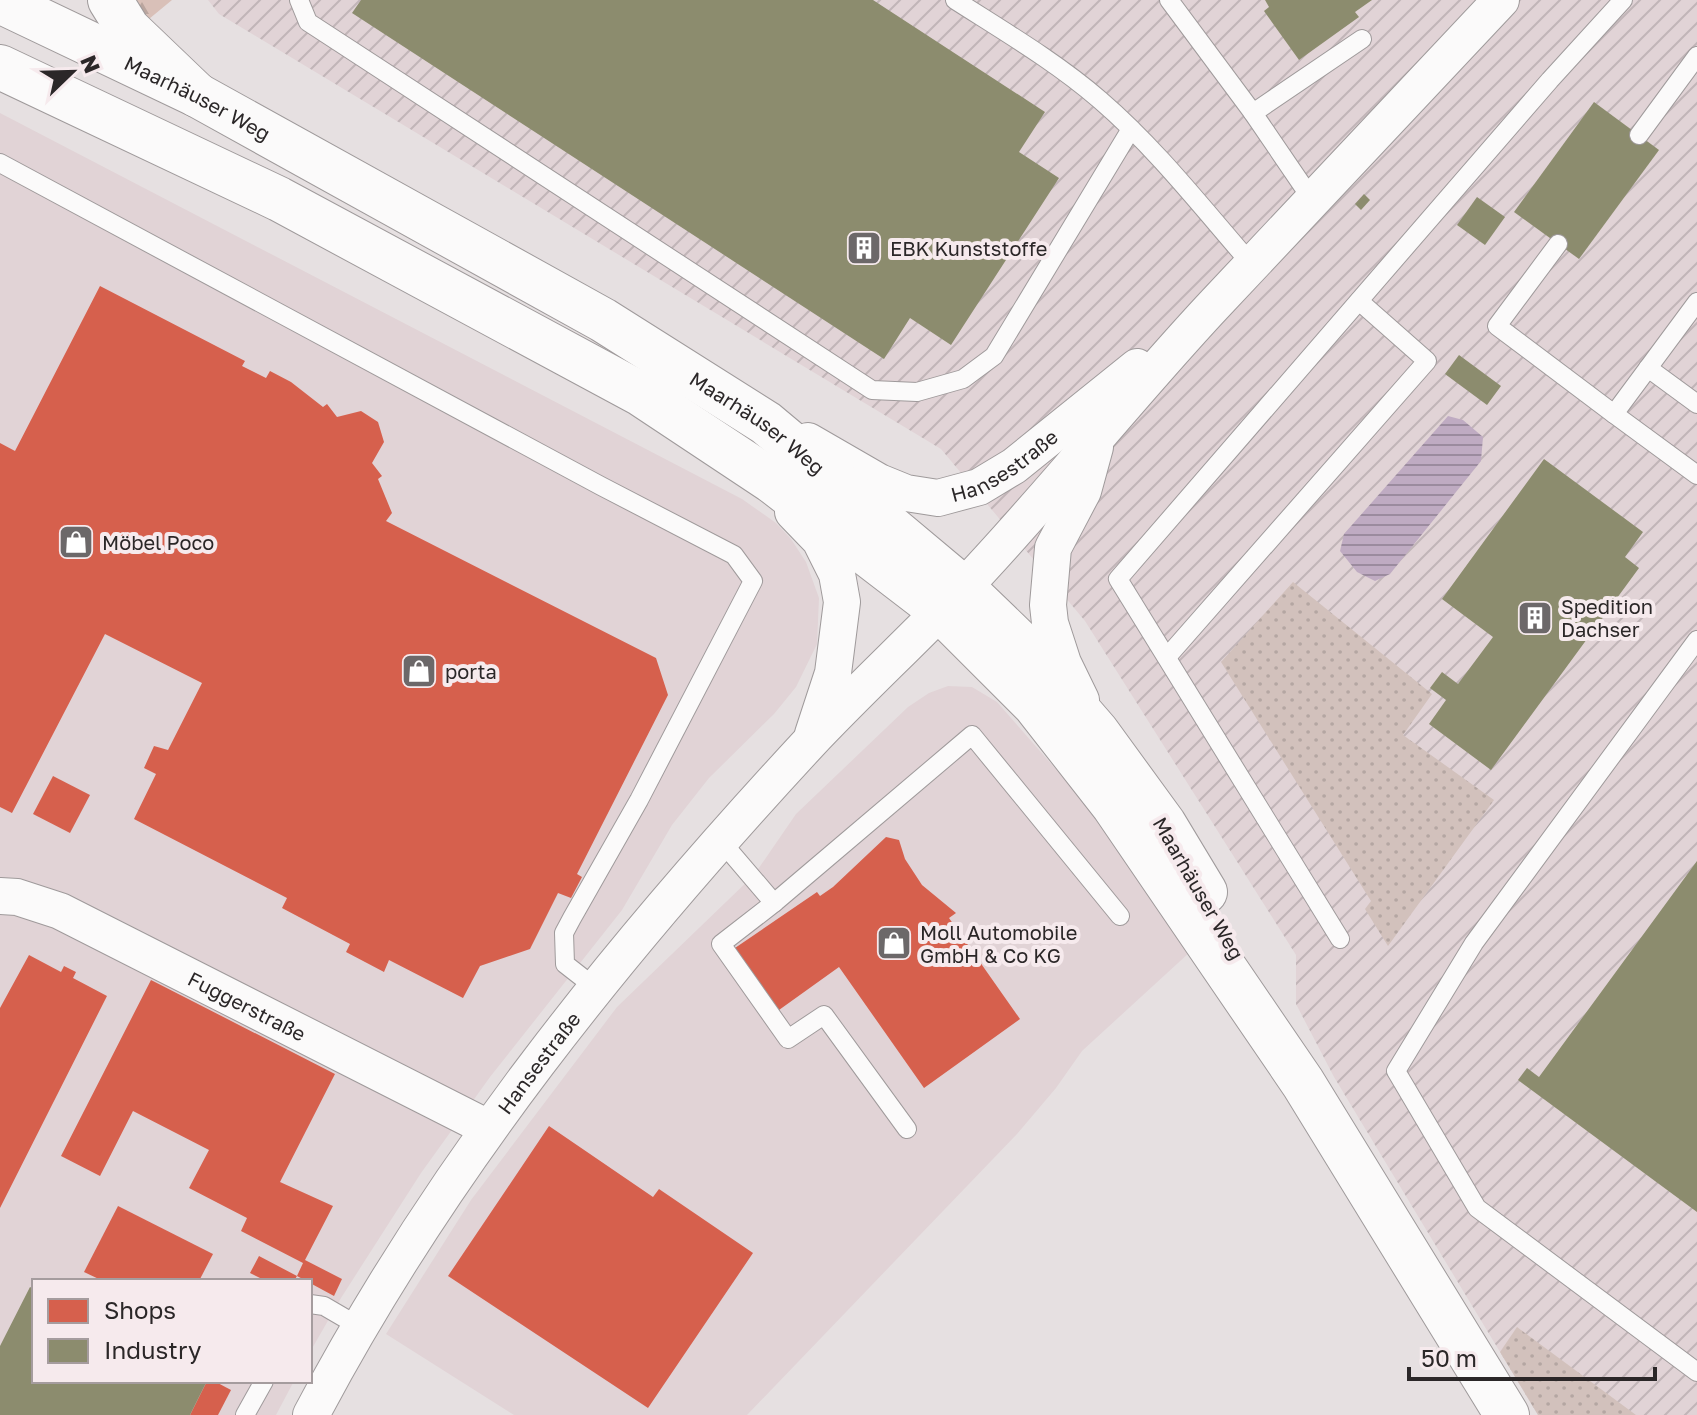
<svg xmlns="http://www.w3.org/2000/svg" width="1697" height="1415" viewBox="0 0 1697 1415" font-family="'Golos Text',sans-serif">
  <defs>
    <pattern id="industrial-furrows" width="10" height="10" patternUnits="userSpaceOnUse" patternTransform="scale(2)"><rect width="10" height="10" fill="#e1d3d6"/><path d="M-1 1l2-2M0 10L10 0M9 11l2-2" fill="none" stroke="#c1b5b8"/></pattern>
    <pattern id="grass-dots" width="8" height="8" patternUnits="userSpaceOnUse" patternTransform="scale(2)"><rect width="8" height="8" fill="#d2c1bc"/><path d="M2 2h.1M6 6h.1" fill="none" stroke="#b4a6a2" stroke-width="1.8" stroke-linecap="round"/></pattern>
    <pattern id="forest-firs" width="22" height="20" patternUnits="userSpaceOnUse" patternTransform="scale(2)"><rect width="22" height="20" fill="#d9c0b8"/><path d="M5 1l3.5 6h-7zM16 11l3.5 6h-7z" fill="#baa59e"/></pattern>
    <pattern id="water-rules" width="6" height="5" patternUnits="userSpaceOnUse" patternTransform="scale(2)"><rect width="6" height="5" fill="#bfabc2"/><path d="M0 2.5h6" fill="none" stroke="#9b8b9e"/></pattern>
  </defs>
  <rect width="100%" height="100%" fill="#e6e0e1"/>
  <g fill="#e1d3d6">
    <path d="M0,113L742,499L776,523L791,539L806,562L819,598L817,644L796,687L774,714L709,778L672,825L622,910L490,1077L421,1173L341,1298L310,1352V1281H34V1381H294L276,1415H0Z"/>
    <path d="M948,686L972,687L997,702L1110,831L1190,952L1082,1051L1056,1088L1017,1134L747,1415H514L386,1334L471,1200L617,1007L754,875L796,814L908,707L929,693Z"/>
  </g>
  <path fill="url(#industrial-furrows)" d="M208,0H1697V1415H1538L1334,1077L1296,1004V955L1085,621L941,449L219,14Z"/>
  <g fill="url(#grass-dots)">
    <path d="M1293,582L1432,694L1403,735L1494,800L1388,946L1365,909L1371,901L1221,662Z"/>
    <path d="M1517,1327L1636,1415H1538L1500,1352Z"/>
  </g>
  <path fill="url(#forest-firs)" d="M131,0H172L149,19Z"/>
  <path fill="url(#water-rules)" d="M1448,416L1463,420L1483,437L1481,461L1390,574L1375,581L1357,572L1340,551L1344,534Z"/>
  <g fill="#d6604d">
    <path d="M100,286L245,361L242,366L266,378L270,371L291,382L323,407L327,404L337,417L361,411L378,422L384,442L372,463L382,476L378,479L392,513L386,521L656,658L668,695L577,874L582,877L571,898L558,893L530,949L480,966L463,998L389,960L384,972L346,952L350,944L282,908L287,898L134,819L156,774L144,768L154,746L168,750L202,683L105,634L12,813L0,807V443L15,451Z"/>
    <path d="M53,776L90,795L70,833L33,814Z"/>
    <path d="M886,837L899,840L905,859L922,885L956,913L949,918L1020,1019L924,1088L839,967L779,1010L735,948L817,892L820,896L833,887Z"/>
    <path d="M29,955L61,972L64,966L76,972L73,978L107,996L0,1208V1008Z"/>
    <path d="M151,980L335,1074L280,1182L333,1206L305,1260L342,1279L334,1296L297,1276L294,1281H266L250,1273L259,1256L297,1276L303,1263L241,1231L247,1218L189,1188L209,1150L133,1111L100,1176L61,1156Z"/>
    <path d="M549,1126L653,1197L659,1189L753,1253L648,1408L448,1276Z"/>
    <path d="M118,1206L213,1254L199,1281H103L84,1272Z"/>
    <path d="M207,1381H214L231,1390L218,1415H190Z"/>
  </g>
  <g fill="#8c8c6e">
    <path d="M361,0H873L1045,112L1019,152L1059,178L951,345L910,318L884,359L352,13Z"/>
    <path d="M1265,0H1372L1355,12L1359,17L1299,60L1264,11L1269,7Z"/>
    <path d="M1594,102L1659,150L1579,259L1514,212Z"/>
    <path d="M1364,194L1370,200L1361,210L1355,204Z"/>
    <path d="M1477,197L1505,217L1485,245L1457,225Z"/>
    <path d="M1459,355L1501,386L1487,405L1445,374Z"/>
    <path d="M1544,459L1643,532L1625,557L1639,568L1491,770L1429,724L1446,700L1430,688L1442,672L1458,684L1493,637L1442,599Z"/>
    <path d="M1697,861V1212L1518,1080L1527,1068L1539,1077Z"/>
    <path d="M30,1287L34,1289V1381H207L190,1415H0V1346Z"/>
  </g>
  <g fill="none" stroke-linecap="round" stroke-linejoin="round">
    <g stroke="#9f9a9b" stroke-width="20">
      <g id="lane">
        <path d="M299,0L308,22L872,390L917,392L963,379L994,356L1131,129"/>
        <path d="M955,0C1005,32 1056,62 1100,100C1157,149 1204,210 1253,266"/>
        <path d="M1169,0L1253,113L1313,201"/>
        <path d="M1253,113L1362,39"/>
        <path d="M1639,135L1697,56"/>
        <path d="M0,163L601,486L734,555L753,581L639,800L572,918L564,933L565,964L597,989"/>
        <path d="M1558,244L1497,326L1614,414L1697,302"/>
        <path d="M1648,368L1697,404"/>
        <path d="M1614,414L1697,475"/>
        <path d="M1697,640L1474,943L1396,1071L1477,1208L1697,1372"/>
        <path d="M1167,657L1427,361L1359,301"/>
        <path d="M721,841L774,903L972,735L1120,916"/>
        <path d="M774,903L721,944L788,1039L824,1015L907,1129"/>
        <path d="M1340,939L1118,579L1550,80L1623,0"/>
        <path d="M310,1304L324,1306L360,1327"/>
        <path d="M245,1415L264,1381"/>
      </g>
    </g>
    <g stroke="#9f9a9b" stroke-width="38">
      <g id="street">
        <path id="s1" d="M808,441L879,482L906,493L938,498L979,487L1014,466L1137,367"/>
        <path d="M793,512L820,540L837,574L842,602L833,673L813,734"/>
        <path d="M1081,700L1063,663L1050,623L1048,605L1053,548L1083,491L1095,447"/>
        <path id="s2" d="M0,896L17,897L60,911L488,1128"/>
        <path id="s3" d="M311,1415C441,1168 619,948 809,743C858,691 910,643 960,591C1048,499 1127,398 1214,305C1309,203 1406,102 1501,0"/>
      </g>
    </g>
    <g stroke="#9f9a9b" stroke-width="46">
      <g id="secondary">
        <path id="s4" d="M0,1L197,95L603,320L766,423L963,588L1020,643L1097,732L1164,824L1205,892"/>
        <path d="M0,67L279,199L641,394L772,481L940,610L1035,705L1114,806L1303,1083L1507,1415"/>
      </g>
    </g>
    <g stroke="#9f9a9b" stroke-width="46">
      <path id="highway" d="M110,0L128,29L197,95"/>
    </g>
    <use href="#lane" stroke="#fbfafa" stroke-width="18"/>
    <use href="#street" stroke="#fbfafa" stroke-width="36"/>
    <use href="#secondary" stroke="#fbfafa" stroke-width="44"/>
    <use href="#highway" stroke="#fbfafa" stroke-width="44"/>
  </g>
  <defs>
    <g id="building-square" transform="scale(1.8)"><rect x="-9" y="-9" width="18" height="18" rx="4" fill="#6c6869" stroke="#f6eaed"/><path d="M-4-6H4V6H1V3H-1V6H-4ZM-2.5-4.3h1.7v1.8h-1.7ZM.8-4.3h1.7v1.8H.8ZM-2.5-1h1.7V.8h-1.7ZM.8-1h1.7V.8H.8Z" fill="#fff"/></g>
    <g id="shop-square" transform="scale(1.8)"><rect x="-9" y="-9" width="18" height="18" rx="4" fill="#6c6869" stroke="#f6eaed"/><path d="M-5-2.5h2.3a2.7 3.5 0 0 1 5.4 0H5L5.5 6h-11ZM-1.5-2.5h3a1.5 2.3 0 0 0-3 0Z" fill="#fff"/></g>
  </defs>
  <g fill-rule="evenodd">
    <use href="#building-square" x="864" y="248"/>
    <use href="#shop-square" x="76" y="542"/>
    <use href="#building-square" x="1535" y="618"/>
    <use href="#shop-square" x="419" y="671"/>
    <use href="#shop-square" x="894" y="943"/>
  </g>
  <g text-anchor="middle" dominant-baseline="central" stroke-width="8" stroke-linejoin="round" paint-order="stroke">
    <g font-size="20" fill="#2b2728" stroke="#f6eaed">
      <text stroke="none"><textPath href="#s4" startOffset="220">Maarhäuser Weg</textPath></text>
      <text stroke="none"><textPath href="#s4" startOffset="868">Maarhäuser Weg</textPath></text>
      <text stroke="none"><textPath href="#s1" startOffset="218">Hansestraße</textPath></text>
      <text transform="translate(1199 888) rotate(60)">Maarhäuser Weg</text>
      <text stroke="none"><textPath href="#s2" startOffset="272">Fuggerstraße</textPath></text>
      <text stroke="none"><textPath href="#s3" startOffset="420">Hansestraße</textPath></text>
    </g>
    <g font-size="20" fill="#2b2728" stroke="#f6eaed" text-anchor="start">
      <text x="890" y="248">EBK Kunststoffe</text>
      <text x="102" y="542">Möbel Poco</text>
      <text x="1561" y="606">Spedition<tspan x="1561" dy="23">Dachser</tspan></text>
      <text x="445" y="671">porta</text>
      <text x="920" y="932">Moll Automobile<tspan x="920" dy="23">GmbH &amp; Co KG</tspan></text>
    </g>
  </g>
  <rect x="32" y="1279" width="280" height="104" fill="#f6eaed" stroke="#a59c9e" stroke-width="2"/>
  <rect x="48" y="1299" width="40" height="24" fill="#d6604d" stroke="#a59c9e" stroke-width="2"/>
  <text x="104" y="1319" font-size="24" fill="#2b2728">Shops</text>
  <rect x="48" y="1339" width="40" height="24" fill="#8c8c6e" stroke="#a59c9e" stroke-width="2"/>
  <text x="104" y="1359" font-size="24" fill="#2b2728">Industry</text>
  <g transform="translate(72 72) rotate(67)" stroke="#f6eaed" stroke-width="6" paint-order="stroke">
  <path d="M0-6L14 30L0 20L-14 30Z" fill="#2b2728"/>
  <text y="-12" font-size="22" font-weight="bold" text-anchor="middle" fill="#2b2728">N</text>
  </g>
  <path d="M1409 1367v12h246v-12" fill="none" stroke="#2b2728" stroke-width="4"/>
  <text x="1421" y="1367" font-size="24" fill="#2b2728" stroke="#f6eaed" stroke-width="6" paint-order="stroke">50 m</text>
</svg>
